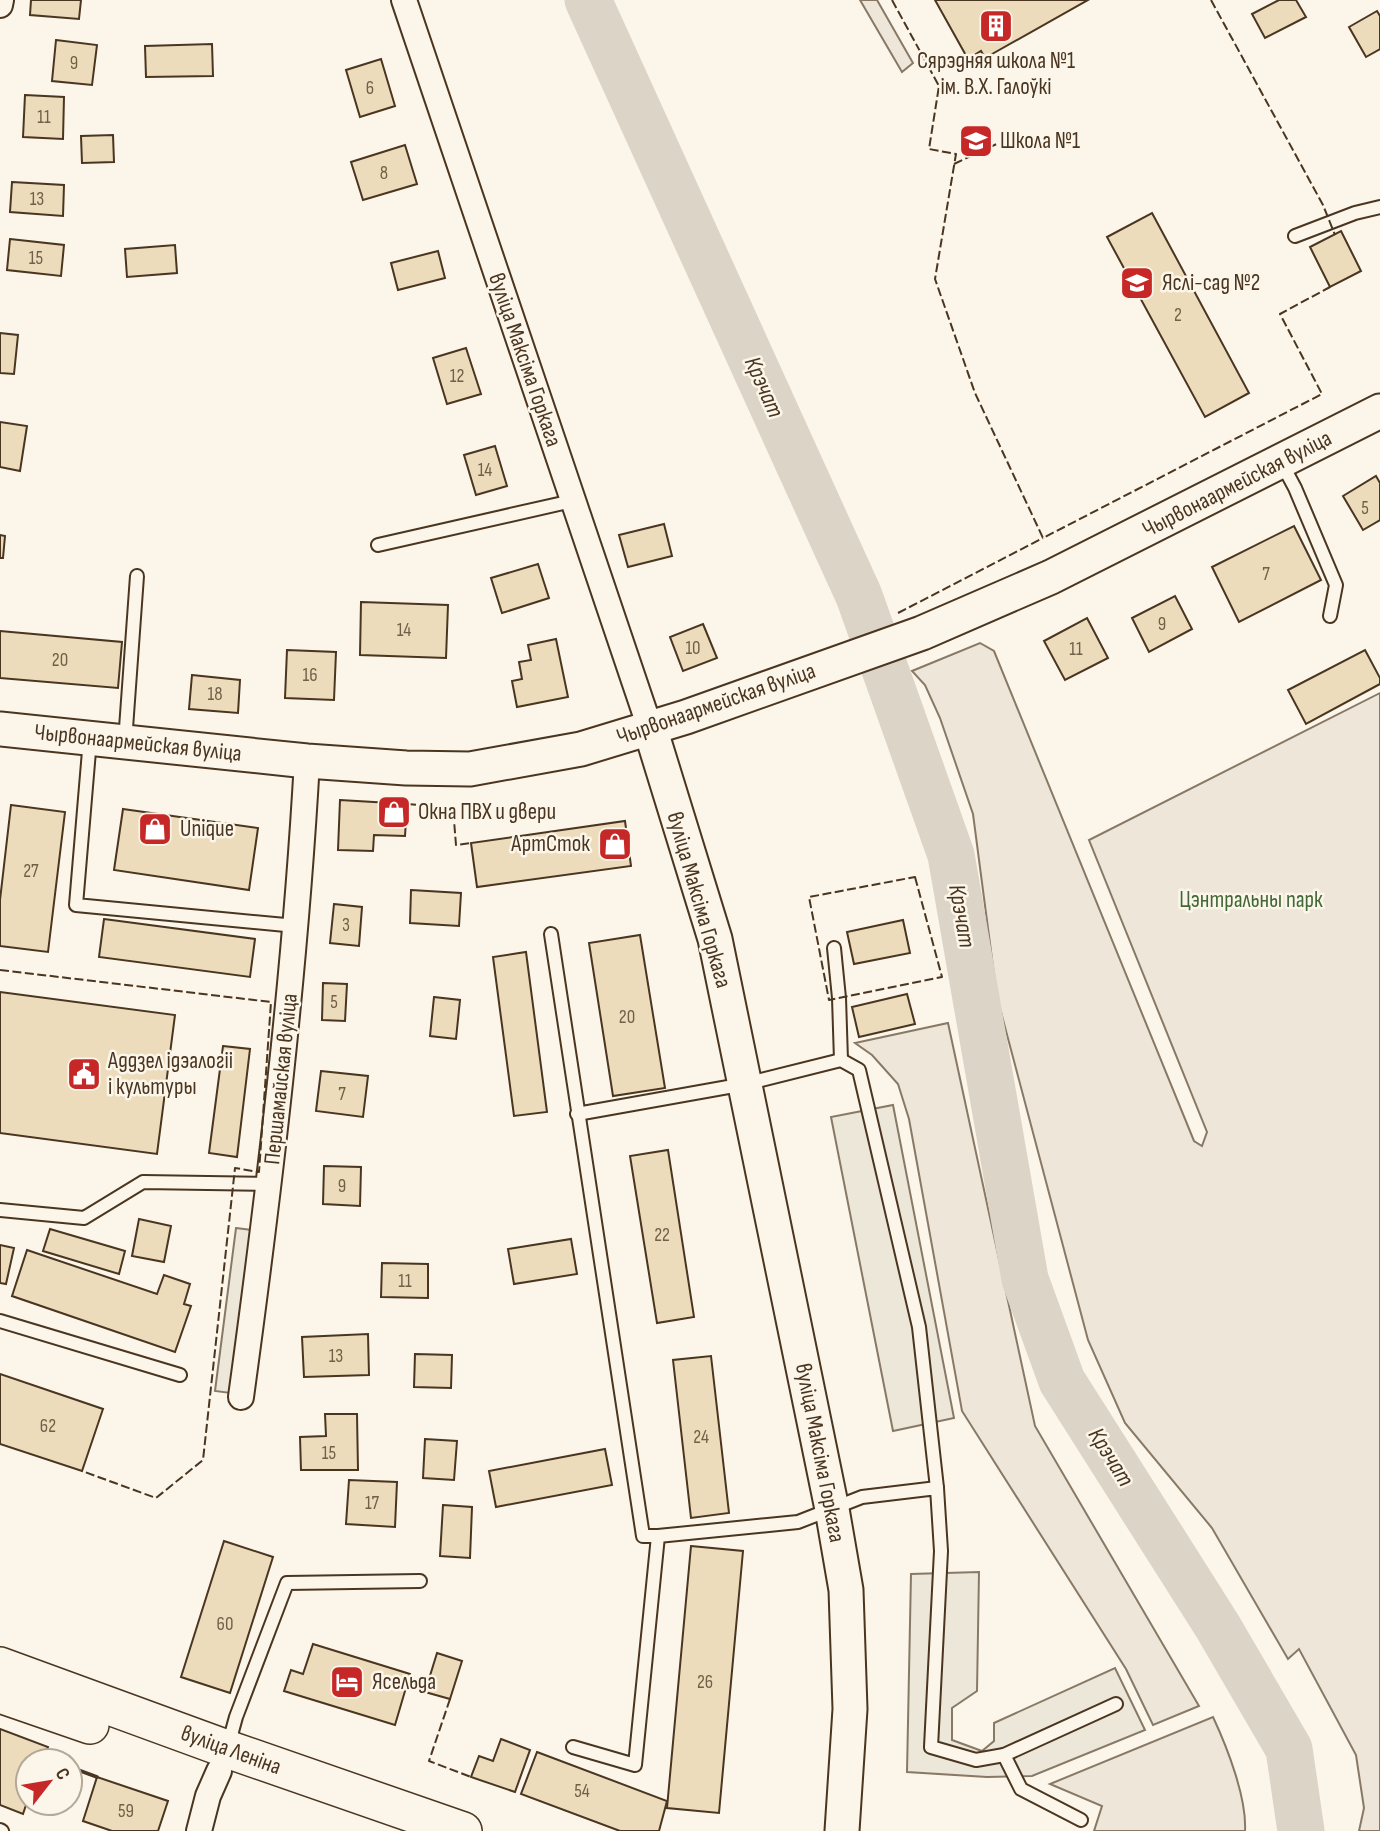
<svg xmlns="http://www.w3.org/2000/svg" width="1380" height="1831" viewBox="0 0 1380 1831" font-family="'Sofia Sans Condensed',sans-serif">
  <rect width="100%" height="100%" fill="#fbf6e9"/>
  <g fill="#ede6d9" stroke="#887966" stroke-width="2">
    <path d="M860,0H877L913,63L902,72Z"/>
    <path d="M980,643L994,651L1194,1141L1202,1146L1207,1132L1089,840L1380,693V1831H1359L1364,1808L1356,1755L1299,1649L1288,1659L1212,1528L1125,1423L1088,1340L997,997L973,814L940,718L925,685L912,671Z"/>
    <path d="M948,1023L1035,1426L1199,1706L1153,1725L1126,1669L962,1411L909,1119L898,1084L872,1055L855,1043Z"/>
    <path d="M1213,1717C1227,1747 1247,1798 1245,1831H1094L1102,1806L1050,1784Z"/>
  </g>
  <g fill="#ede7d9" stroke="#887966" stroke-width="2">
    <path d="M893,1105L954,1418L893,1431L831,1117Z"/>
    <path d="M236,1228L260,1231L238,1394L215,1391Z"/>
    <path d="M979,1572L977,1691L952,1708V1740L982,1751L994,1741V1723L1115,1668L1145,1730L1032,1776L987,1777L907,1772L911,1574Z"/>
  </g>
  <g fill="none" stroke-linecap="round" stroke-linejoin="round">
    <path stroke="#dcd4c6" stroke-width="47" d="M588,0L859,596L951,855L1025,1279L1062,1381L1218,1627L1289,1749L1301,1831"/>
  </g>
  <g fill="#ecdcbc" stroke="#4a3520" stroke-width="2">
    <path d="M31,0H81L79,19L30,15Z"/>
    <path d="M935,0H1088L985,58L981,51L968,59Z"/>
    <path d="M1279,0H1296L1306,17L1265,38L1252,14Z"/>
    <path d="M1377,11L1380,16V49L1366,57L1349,27Z"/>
    <path d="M56,40L97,45L92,85L52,81Z"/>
    <path d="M212,44L213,76L146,77L145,46Z"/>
    <path d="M381,59L395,106L360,117L346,70Z"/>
    <path d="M25,95L64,97L63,139L23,137Z"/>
    <path d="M113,135L114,162L82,163L81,136Z"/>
    <path d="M405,145L417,184L363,200L351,162Z"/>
    <path d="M12,182L64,185L63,216L10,212Z"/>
    <path d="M1152,213L1249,393L1205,417L1107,237Z"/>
    <path d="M1341,231L1361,271L1330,287L1310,247Z"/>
    <path d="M10,239L64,245L61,276L7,270Z"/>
    <path d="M175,245L177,273L127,277L125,249Z"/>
    <path d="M438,251L445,278L398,290L391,263Z"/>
    <path d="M0,333L18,335L14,374L0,373Z"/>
    <path d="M466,348L481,394L447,404L433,358Z"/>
    <path d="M0,422L27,426L20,471L0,467Z"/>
    <path d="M495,446L507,486L476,495L464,455Z"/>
    <path d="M1376,476L1380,483V520L1363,530L1343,496Z"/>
    <path d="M664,524L672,556L628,567L619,535Z"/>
    <path d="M1294,526L1321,580L1239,622L1212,567Z"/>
    <path d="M0,535L5,536L3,558H0Z"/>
    <path d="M538,564L549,598L502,613L491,578Z"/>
    <path d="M1175,596L1192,629L1149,652L1132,618Z"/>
    <path d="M361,602L448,605L446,658L360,655Z"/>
    <path d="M1087,618L1108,658L1065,680L1044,641Z"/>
    <path d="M703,624L717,658L683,671L670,637Z"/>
    <path d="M0,631L122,642L118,688L0,678Z"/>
    <path d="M556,639L568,697L517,707L512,681L522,679L519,662L531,660L528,645Z"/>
    <path d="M287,650L336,652L334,700L285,698Z"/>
    <path d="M1365,650L1380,678V684L1306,724L1288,690Z"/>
    <path d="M192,675L240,680L238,713L189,709Z"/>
    <path d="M340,800L407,804L405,836L374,835L373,851L338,850Z"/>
    <path d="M11,805L65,812L48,952L0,946V900Z"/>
    <path d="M123,809L258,828L249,890L114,870Z"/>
    <path d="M625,821L631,866L477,887L471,843Z"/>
    <path d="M411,890L461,893L459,926L410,923Z"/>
    <path d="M334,904L362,907L359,946L330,943Z"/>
    <path d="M104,919L255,939L250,977L99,957Z"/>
    <path d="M903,920L910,953L854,964L847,932Z"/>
    <path d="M640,935L665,1088L613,1096L589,943Z"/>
    <path d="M526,952L547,1112L514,1116L493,957Z"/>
    <path d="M323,983L347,984L345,1021L322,1020Z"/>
    <path d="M0,992L175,1015L157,1154L0,1133Z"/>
    <path d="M907,994L915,1024L859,1037L852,1007Z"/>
    <path d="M434,997L460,1000L456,1039L430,1036Z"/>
    <path d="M223,1046L250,1049L237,1157L209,1153Z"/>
    <path d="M321,1071L368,1076L363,1117L316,1111Z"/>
    <path d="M668,1150L694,1317L657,1323L630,1156Z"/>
    <path d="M324,1166L361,1167L360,1206L323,1204Z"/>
    <path d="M139,1219L171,1226L164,1262L132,1256Z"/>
    <path d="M50,1229L125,1251L119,1274L43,1251Z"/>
    <path d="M571,1239L577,1274L514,1284L508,1249Z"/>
    <path d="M0,1245L14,1248L6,1284L0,1283Z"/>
    <path d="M27,1250L157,1294L164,1275L190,1284L184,1304L191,1306L175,1352L12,1296Z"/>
    <path d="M382,1263L428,1264V1298L381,1297Z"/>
    <path d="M368,1334L369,1375L304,1377L302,1337Z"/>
    <path d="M415,1354L452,1355L451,1388L414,1387Z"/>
    <path d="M711,1356L729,1513L691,1518L673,1360Z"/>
    <path d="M0,1374L103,1409L82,1471L0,1444Z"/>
    <path d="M325,1414H357L358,1470H301L300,1437L326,1436Z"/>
    <path d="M425,1439L457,1441L454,1480L423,1478Z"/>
    <path d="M605,1449L612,1485L496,1507L489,1471Z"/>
    <path d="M349,1480L397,1482L395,1527L346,1524Z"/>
    <path d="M443,1505L472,1507L470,1558L440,1556Z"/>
    <path d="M224,1541L273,1557L230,1693L181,1677Z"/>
    <path d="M691,1546L743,1551L719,1813L667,1808Z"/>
    <path d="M313,1644L410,1674L395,1725L284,1691L291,1670L303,1674Z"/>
    <path d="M437,1653L462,1661L450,1699L425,1692Z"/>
    <path d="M0,1729L48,1747L42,1761H28V1799L23,1814L0,1805Z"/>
    <path d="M501,1739L530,1750L515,1792L471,1777L479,1756L493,1761Z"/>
    <path d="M537,1752L667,1801L659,1831H620L521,1794Z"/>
    <path d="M97,1777L168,1801L158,1831H112L83,1821Z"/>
  </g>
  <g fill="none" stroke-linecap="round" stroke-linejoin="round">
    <g stroke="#4a3520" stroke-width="16">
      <g id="lane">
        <path d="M1295,236L1355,213L1380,207"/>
        <path d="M1281,462L1295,488L1336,585L1330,616"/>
        <path d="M378,545L572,501"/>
        <path d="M90,739L76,905L296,926"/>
        <path d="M125,742L137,576"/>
        <path d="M551,934L643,1536H658L635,1765L573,1747"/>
        <path d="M834,948L839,998L841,1060"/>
        <path d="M577,1114L745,1084L841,1060L859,1070L919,1327L937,1488"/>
        <path d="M0,1210L84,1218L143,1182L270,1184"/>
        <path d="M0,1321L180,1375"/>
        <path d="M658,1536L798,1522L862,1497L937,1488L941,1551L931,1747L976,1760L1004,1755L1116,1704"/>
        <path d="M228,1746L236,1717L287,1583L420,1581"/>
        <path d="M1004,1755L1021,1789L1081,1820"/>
        <path d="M0,1830L2,1831"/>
      </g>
    </g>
    <g stroke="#4a3520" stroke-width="28">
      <g id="street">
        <path d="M404,0L650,728"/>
        <path d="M0,5L1,0"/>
        <path d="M241,1397C270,1185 295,974 307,761"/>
        <path d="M199,1831L208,1796L219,1771"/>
      </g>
    </g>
    <g stroke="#4a3520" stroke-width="37">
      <g id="secondary">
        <path d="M650,728L715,939L832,1509L846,1590L850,1709L842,1831"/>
        <path d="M0,729L307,761L406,768L470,769L581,749L686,717L922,633L1051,577L1380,411"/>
      </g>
    </g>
    <g stroke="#4a3520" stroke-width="40">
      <g id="primary">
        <path d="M0,1666L227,1749L463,1831"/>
        <path d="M0,1694L90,1725"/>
      </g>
    </g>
    <use href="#lane" stroke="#fbf6e9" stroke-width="12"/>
    <use href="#street" stroke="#fbf6e9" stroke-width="24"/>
    <use href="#secondary" stroke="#fbf6e9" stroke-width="33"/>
    <use href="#primary" stroke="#fbf6e9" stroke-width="37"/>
    <g stroke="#4a3520" stroke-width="2" stroke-dasharray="9 3.5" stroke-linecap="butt">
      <path d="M892,0L939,86L929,149L956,154L935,279L975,393L1043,538L1322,394L1280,314L1330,287"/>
      <path d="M1211,0L1323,205L1335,235"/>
      <path d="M954,164L1018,134"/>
      <path d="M898,613L1043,538"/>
      <path d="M407,804L453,808L456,845L471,843"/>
      <path d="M915,877L942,977L829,1000L809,897Z"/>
      <path d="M0,970L271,1002L259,1172L235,1168L203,1460L156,1498L82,1471"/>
      <path d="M450,1699L429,1761L471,1777"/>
    </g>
    <g stroke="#4a3520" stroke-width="3.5">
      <path d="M44,1757L56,1761"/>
      <path d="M70,1767L97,1777"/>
    </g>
  </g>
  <defs>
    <g id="building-square" transform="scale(1.75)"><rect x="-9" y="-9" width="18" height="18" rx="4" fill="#c62828" stroke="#fbf6e9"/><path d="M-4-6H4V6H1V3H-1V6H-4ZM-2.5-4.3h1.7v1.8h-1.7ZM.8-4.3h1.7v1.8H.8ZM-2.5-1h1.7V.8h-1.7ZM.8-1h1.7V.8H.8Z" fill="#fff"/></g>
    <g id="school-square" transform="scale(1.75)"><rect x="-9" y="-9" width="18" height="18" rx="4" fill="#c62828" stroke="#fbf6e9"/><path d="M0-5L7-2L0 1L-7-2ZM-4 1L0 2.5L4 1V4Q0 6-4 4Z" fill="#fff"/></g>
    <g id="shop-square" transform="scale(1.75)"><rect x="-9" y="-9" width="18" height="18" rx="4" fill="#c62828" stroke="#fbf6e9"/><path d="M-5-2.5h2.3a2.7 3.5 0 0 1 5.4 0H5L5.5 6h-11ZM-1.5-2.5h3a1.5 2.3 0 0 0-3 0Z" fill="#fff"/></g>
    <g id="civic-square" transform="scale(1.75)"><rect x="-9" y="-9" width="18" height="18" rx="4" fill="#c62828" stroke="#fbf6e9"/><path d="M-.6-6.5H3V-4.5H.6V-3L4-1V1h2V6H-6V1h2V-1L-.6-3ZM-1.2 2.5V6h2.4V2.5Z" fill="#fff"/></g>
    <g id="hotel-square" transform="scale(1.75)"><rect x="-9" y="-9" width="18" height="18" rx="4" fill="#c62828" stroke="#fbf6e9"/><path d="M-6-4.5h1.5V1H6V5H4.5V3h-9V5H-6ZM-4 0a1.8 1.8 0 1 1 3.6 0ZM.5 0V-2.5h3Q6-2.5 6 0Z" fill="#fff"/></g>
  </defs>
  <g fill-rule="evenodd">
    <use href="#building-square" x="996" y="26"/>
    <use href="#school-square" x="976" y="141"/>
    <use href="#school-square" x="1137" y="283"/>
    <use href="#shop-square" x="394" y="812"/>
    <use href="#shop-square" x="155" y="829"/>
    <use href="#shop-square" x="615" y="844"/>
    <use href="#civic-square" x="84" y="1074"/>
    <use href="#hotel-square" x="347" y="1682"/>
  </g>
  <g text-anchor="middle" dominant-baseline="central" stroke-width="5" stroke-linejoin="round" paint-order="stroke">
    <g font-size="19" fill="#725f47">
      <text x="74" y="63">9</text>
      <text x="370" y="88">6</text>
      <text x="44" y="117">11</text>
      <text x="384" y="173">8</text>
      <text x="37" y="199">13</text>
      <text x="36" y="258">15</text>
      <text x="1178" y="315">2</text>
      <text x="457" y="376">12</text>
      <text x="485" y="470">14</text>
      <text x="1365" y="508">5</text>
      <text x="1266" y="574">7</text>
      <text x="1162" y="624">9</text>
      <text x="404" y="630">14</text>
      <text x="693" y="648">10</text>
      <text x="1076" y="649">11</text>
      <text x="60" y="660">20</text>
      <text x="310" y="675">16</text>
      <text x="215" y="694">18</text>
      <text x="31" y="871">27</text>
      <text x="346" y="925">3</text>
      <text x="334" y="1002">5</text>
      <text x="627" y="1017">20</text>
      <text x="342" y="1094">7</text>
      <text x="342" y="1186">9</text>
      <text x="662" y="1235">22</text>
      <text x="405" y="1281">11</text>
      <text x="336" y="1356">13</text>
      <text x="48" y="1426">62</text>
      <text x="701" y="1437">24</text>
      <text x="329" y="1453">15</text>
      <text x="372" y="1503">17</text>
      <text x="225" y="1624">60</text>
      <text x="705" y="1682">26</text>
      <text x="582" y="1791">54</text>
      <text x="126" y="1811">59</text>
    </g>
    <g font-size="23" fill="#4a3520" stroke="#fbf6e9" text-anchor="start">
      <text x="996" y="61" text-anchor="middle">Сярэдняя школа №1<tspan x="996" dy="26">ім. В.Х. Галоўкі</tspan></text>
      <text x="1000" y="141">Школа №1</text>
      <text x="1162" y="283">Яслі-сад №2</text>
      <text x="418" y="812">Окна ПВХ и двери</text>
      <text x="180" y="829">Unique</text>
      <text x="590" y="844" text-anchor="end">АртСток</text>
      <text x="108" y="1061">Аддзел ідэалогіі<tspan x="108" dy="26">і культуры</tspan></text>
      <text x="372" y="1682">Ясельда</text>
    </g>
    <g font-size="23" fill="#4a3520" stroke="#fbf6e9">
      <text transform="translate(525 360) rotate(71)">вуліца Максіма Горкага</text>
      <text transform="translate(1237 484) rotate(-27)">Чырвонаармейская вуліца</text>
      <text transform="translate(716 704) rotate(-19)">Чырвонаармейская вуліца</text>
      <text transform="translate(138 743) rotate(6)">Чырвонаармейская вуліца</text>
      <text transform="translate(699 900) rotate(74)">вуліца Максіма Горкага</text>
      <text transform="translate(281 1079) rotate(-84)">Першамайская вуліца</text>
      <text transform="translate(820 1453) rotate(79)">вуліца Максіма Горкага</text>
      <text transform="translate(231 1750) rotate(20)">вуліца Леніна</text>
    </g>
    <g font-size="23" fill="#436837" stroke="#fbf6e9">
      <text x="1251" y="900">Цэнтральны парк</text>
    </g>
    <g font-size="24" font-style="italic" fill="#4a3520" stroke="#fbf6e9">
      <text transform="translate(764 387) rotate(66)">Крэчат</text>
      <text transform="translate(962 916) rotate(80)">Крэчат</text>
      <text transform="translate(1111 1457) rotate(58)">Крэчат</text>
    </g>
  </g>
  <g transform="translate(49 1782) rotate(59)"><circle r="33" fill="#fbf6e9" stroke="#b4a999" stroke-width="2"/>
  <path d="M0-5L12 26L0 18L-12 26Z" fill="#c62828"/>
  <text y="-10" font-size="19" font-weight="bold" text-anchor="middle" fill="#4a3520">С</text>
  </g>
</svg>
